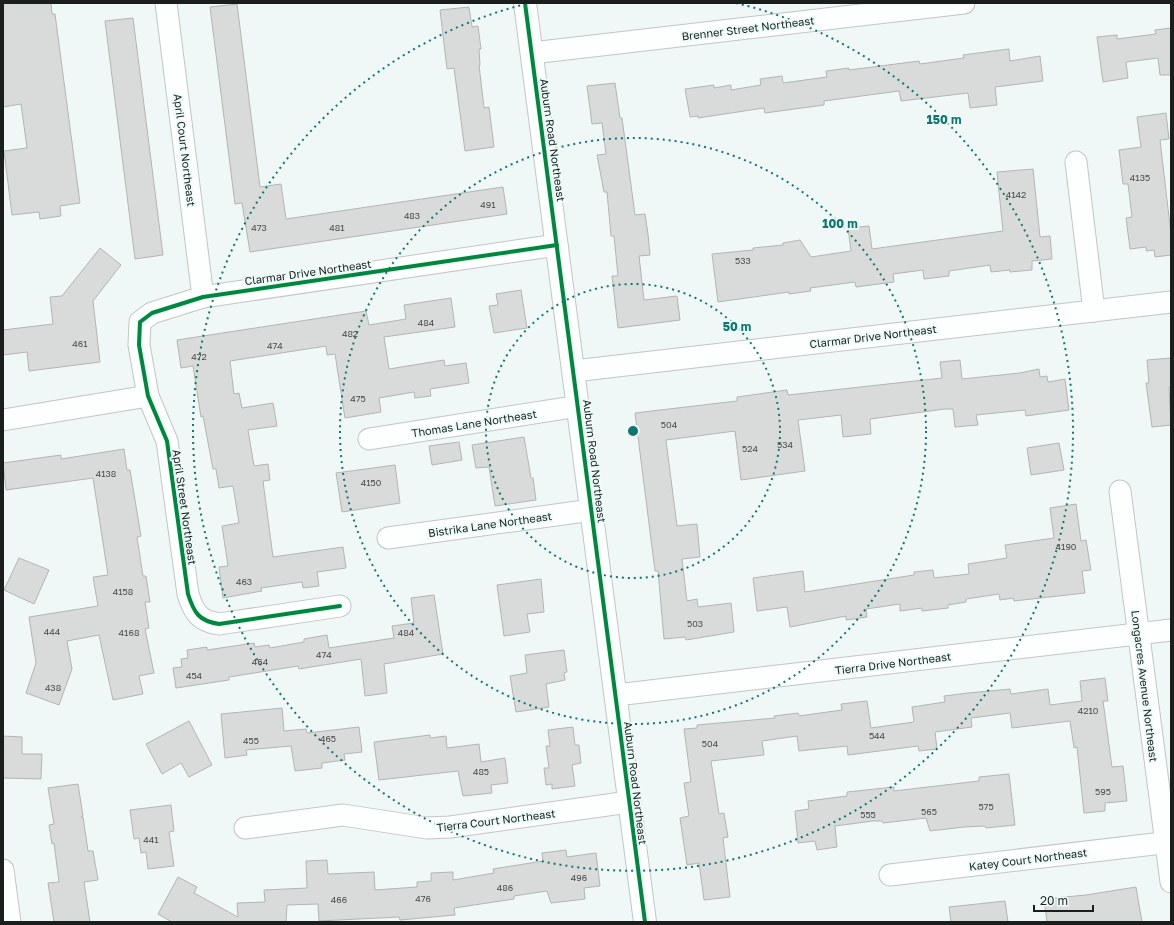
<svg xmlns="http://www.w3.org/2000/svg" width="1174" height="925" viewBox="0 0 1174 925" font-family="'Golos Text',sans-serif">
  <rect width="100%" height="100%" fill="#f0f8f7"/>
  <g fill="#d9dbda" stroke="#b4b5b3">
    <path d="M3,3H51L52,14H55L80,203L60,206L61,216L40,219L39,212L12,215L4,151L27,148L21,104L3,107Z"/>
    <path d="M237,4L260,187L281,184L286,219L503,187L507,214L250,252L242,203L235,204L210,7Z"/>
    <path d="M469,7L472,27L478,26L481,49H479L480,65H479L484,108L489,107L494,147L465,151L454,68L447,69L440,10Z"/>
    <path d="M133,18L163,255L135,259L105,21Z"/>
    <path d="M1171,28V75H1160L1158,58L1126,62L1128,78L1103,82L1097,37L1117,35V39L1156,34L1155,30Z"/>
    <path d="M1009,49L1010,61L1040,56L1043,81L995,87L997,105L970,108L968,93L901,101L899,91L824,101V105L765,113L764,108L698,118V116L690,117L685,89L714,85V88L731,85V90L761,85L760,79L782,76L783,83L827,77L826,71L849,68V70L919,61L920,64L964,58L963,55Z"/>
    <path d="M615,83L620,118H622L635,215L645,214L648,234L650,255L639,256L644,300L677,296L680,320L618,328L612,276H618L614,236H611L607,192H604L597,155L606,154L602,123L592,124L587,86Z"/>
    <path d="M1166,113L1169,139L1160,140L1171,234V255L1155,257L1154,250L1146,251V247L1130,249L1126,218L1132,217L1128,184H1123L1119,150L1141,147L1137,117Z"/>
    <path d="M1033,169L1040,237L1050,236L1052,259L1032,261V270L1010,272V270L991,272L990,265L949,271V276L924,279L923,270L893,274L894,282L856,287L855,282L810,288L811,291L789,294V292L718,302L712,254L753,250V248L783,245V243L800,240L811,257L851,251L848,228L869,226L872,249L1003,231L997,172Z"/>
    <path d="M100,248L121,265L93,301L100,362L29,371L27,352L3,355V330L53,324L50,297L62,296Z"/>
    <path d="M521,290L527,328L494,333L489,306L498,305L496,294Z"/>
    <path d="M451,298L455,327L384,337L389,369L444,360L445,366L466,363L469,383L430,389L431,396L415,398L414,392L379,398L381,412L345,418L335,354L327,355L326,346L230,361L234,394L239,393L242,408L273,403L277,426L248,430L254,466L268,464L270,480L263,481L273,557L343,547L346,568L317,572L319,586L303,588L302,582L261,588L262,591L223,598L219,567L228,566L222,526L239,523L233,486L219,488L216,469H213L203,416L201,417L193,366L181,368L177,340L366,311L369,325L406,319L404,305Z"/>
    <path d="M1171,358V387H1169L1171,425L1152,427L1146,383H1149L1147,360Z"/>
    <path d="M960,360L962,379L1020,373L1039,369L1040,377L1047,376L1048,382L1065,379L1069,410L1026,416L1025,410L976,415L978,425L955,427L953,409H945L870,419L871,434L843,437L841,415L798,420L805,471L741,480L735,431L666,440L677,526L697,524L700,557L682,559L687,601L697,599L698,607L731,603L734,632L686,640L685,637L664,639L658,571H655L635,413L737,401V397L787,390L788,395L942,378L940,362Z"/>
    <path d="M524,437L531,478H533L536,500L495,506L489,467L476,468L472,445Z"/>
    <path d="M459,442L462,460L432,465L429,446Z"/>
    <path d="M1059,443L1064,470L1031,475L1027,448Z"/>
    <path d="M124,449L127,470H130L141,536L137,537L143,576H146L150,602H145L149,628L145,629L154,673L139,676L143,694L113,700L99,635L67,641L72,669L59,705L26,693L36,663L29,617L98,606L93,577L108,575L93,478L6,490L3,463L61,455V459Z"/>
    <path d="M395,465L400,503L342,512L336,473Z"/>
    <path d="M1076,504L1081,541L1086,540L1091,570L1082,571L1085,593L1014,601L1013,598L1000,600L999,594L966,599V602L948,605V608L922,611V608L900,611V604L866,609L867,617L846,620V616L790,627L787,607L757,611L753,578L803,571L805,592L914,575V572L933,570L934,578L969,574L968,564L1007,558L1005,545L1054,538L1050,508Z"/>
    <path d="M19,558L49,570L34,604L4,590Z"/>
    <path d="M541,579L544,612L527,614L530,632L504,636L497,585Z"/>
    <path d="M434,595L443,654L384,664L387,693L365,696L361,659L299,669L298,666L229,677V680L176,688L173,668L182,667L181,659L188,658L187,650L207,647V650L254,643L255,647L269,645L270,648L304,642V639L327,635L329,648L394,638L392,626L414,623L411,598Z"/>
    <path d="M564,650L567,672L564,673L565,680L546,684L549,707L516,712L510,676L527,673L525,655Z"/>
    <path d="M1105,678L1108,701H1103L1112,767L1123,766L1127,801L1105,803V811L1084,813L1077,747L1074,748L1070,721L1012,728L1010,713L971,718L972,727L935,732L937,749L919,751L918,746L848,755L847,746L799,751L797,736L762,741L764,755L711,761L719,814L724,813L728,837L723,838L730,897L704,900L699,863L687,865L680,818L689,816L684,783L691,782L684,729L697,728V725L775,718L774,716L798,713L799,716L842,710L841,704L867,701L871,728L914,722L912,707L945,702L944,696L968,693L1010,689L1011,694L1048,689L1050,705L1082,701L1080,681Z"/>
    <path d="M282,708L284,731L306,729L307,733L359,727L362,752L344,754L345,760L322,763V768L295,771L291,746L246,750L247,755L225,758L221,714Z"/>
    <path d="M189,721L212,765L189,777L181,763L162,774L146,744Z"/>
    <path d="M573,727L575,745H579L581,763L572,765L575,786L552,789V784L546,785L544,768H549L546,746H550L548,730Z"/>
    <path d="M430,735V738L446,736L447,748L479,744L481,762L505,758L508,783L491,785L492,793L463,796L458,771L379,780L374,742Z"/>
    <path d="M3,736L22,737V754H42L41,779L3,778Z"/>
    <path d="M1009,774L1015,825L986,828L985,826L964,827L930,831L926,818L883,823L882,821H873L835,826L837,847L817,850L815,841L798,843L795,811L809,809L808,801L847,796V792L894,787V791L979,781V777Z"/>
    <path d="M78,784L83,816L81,817H83L88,851H93L98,880L84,882L90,922H54L48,883L59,882L54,843L52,844L49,825L54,824L48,788Z"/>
    <path d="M171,805L174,831L169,832L174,866L148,869L146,852L141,853L139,838L134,839L130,810Z"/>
    <path d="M566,850L567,857L596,853L600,886L584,888L585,899L551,903L547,891L514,896V899L454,908L455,915L400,920L399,917L319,921L318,904L287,905L286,922H172L158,914L178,877L197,887L194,893L238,917L237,903L265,902L264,890L307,888L306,861L327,860L328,874L374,872L375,890L417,887V882L431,881V873L453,872V880L494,873L493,869L543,861L542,853Z"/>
    <path d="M1136,887L1142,922H1047L1044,899L1086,895Z"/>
    <path d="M1005,901L1008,922H951L949,907Z"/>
  </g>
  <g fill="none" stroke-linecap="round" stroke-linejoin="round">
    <g stroke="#c1c6c6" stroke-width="23">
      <g id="street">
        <path d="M166,3L203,297"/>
        <path d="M532,53L964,3"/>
        <path d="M1076,162L1094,311"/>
        <path d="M574,371L1171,302"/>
        <path d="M3,420L148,396"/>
        <path d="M369,439L579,406"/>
        <path d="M1120,491L1171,882"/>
        <path d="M388,538L592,510"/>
        <path d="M340,606L219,624C199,621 194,613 188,594L167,441L148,396L139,345L140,322L152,313L203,297L557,245"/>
        <path d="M616,695L1171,630"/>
        <path d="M245,828L343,815L427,828L450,827L629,802"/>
        <path d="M3,870L10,922"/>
        <path d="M890,875L1171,842"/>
      </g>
    </g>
    <g stroke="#c1c6c6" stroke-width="24">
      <path id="secondary" d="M525,3L645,922"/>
    </g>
    <use href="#street" stroke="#fdfefe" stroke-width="21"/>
    <use href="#secondary" stroke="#fdfefe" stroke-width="22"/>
    <g stroke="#edfcf9" stroke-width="6">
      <g id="cycleway">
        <path d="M525,3L645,922"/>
        <path d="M340,606L219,624C199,621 194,613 188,594L167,441L148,396L139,345L140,322L152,313L203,297L557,245"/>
      </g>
    </g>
    <use href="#cycleway" stroke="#00873e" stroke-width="4"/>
  </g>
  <g fill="none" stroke="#0f766e" stroke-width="2" stroke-dasharray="2 4">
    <circle cx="633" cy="431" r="147"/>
    <circle cx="633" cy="431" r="293"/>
    <path d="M736 3A440 440 0 1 1 530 3"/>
  </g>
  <g text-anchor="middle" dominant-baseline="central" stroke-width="4" stroke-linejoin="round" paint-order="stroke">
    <g font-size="9" fill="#4a4e4d">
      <text x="1140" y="177">4135</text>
      <text x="1016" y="194">4142</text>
      <text x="488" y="204">491</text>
      <text x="412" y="215">483</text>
      <text x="259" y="227">473</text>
      <text x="337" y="227">481</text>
      <text x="743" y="260">533</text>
      <text x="426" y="322">484</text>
      <text x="350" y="333">482</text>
      <text x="80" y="343">461</text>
      <text x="275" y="345">474</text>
      <text x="199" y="356">472</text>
      <text x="358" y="398">475</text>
      <text x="669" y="424">504</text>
      <text x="785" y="444">534</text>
      <text x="750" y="448">524</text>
      <text x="106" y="473">4138</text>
      <text x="371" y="482">4150</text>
      <text x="1066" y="546">4190</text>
      <text x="244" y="581">463</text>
      <text x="123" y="591">4158</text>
      <text x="695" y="623">503</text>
      <text x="52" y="631">444</text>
      <text x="129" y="632">4168</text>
      <text x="406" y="632">484</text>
      <text x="324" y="654">474</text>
      <text x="260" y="661">464</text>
      <text x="194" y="675">454</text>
      <text x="53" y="687">438</text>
      <text x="1088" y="710">4210</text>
      <text x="877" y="735">544</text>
      <text x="328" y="738">465</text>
      <text x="251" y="740">455</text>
      <text x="710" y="743">504</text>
      <text x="481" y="771">485</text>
      <text x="1103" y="791">595</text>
      <text x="986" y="806">575</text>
      <text x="929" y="811">565</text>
      <text x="868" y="814">555</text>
      <text x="151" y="839">441</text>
      <text x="579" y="877">496</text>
      <text x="505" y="887">486</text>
      <text x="423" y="898">476</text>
      <text x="339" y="899">466</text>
    </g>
    <g font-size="11" fill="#1a1f1e" stroke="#edfcf9">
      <text transform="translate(748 28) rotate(-7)">Brenner Street Northeast</text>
      <text transform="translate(553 140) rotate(82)">Auburn Road Northeast</text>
      <text transform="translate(185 150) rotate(83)">April Court Northeast</text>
      <text transform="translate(308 272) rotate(-8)">Clarmar Drive Northeast</text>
      <text transform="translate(873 336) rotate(-7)">Clarmar Drive Northeast</text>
      <text transform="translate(474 423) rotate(-9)">Thomas Lane Northeast</text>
      <text transform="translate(595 461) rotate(83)">Auburn Road Northeast</text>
      <text transform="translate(185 507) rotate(82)">April Street Northeast</text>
      <text transform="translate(490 524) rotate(-8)">Bistrika Lane Northeast</text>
      <text transform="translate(893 663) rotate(-7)">Tierra Drive Northeast</text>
      <text transform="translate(1145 686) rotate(83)">Longacres Avenue Northeast</text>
      <text transform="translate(636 783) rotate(83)">Auburn Road Northeast</text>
      <text transform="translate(496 820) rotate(-7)">Tierra Court Northeast</text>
      <text transform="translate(1028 859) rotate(-7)">Katey Court Northeast</text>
    </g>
  </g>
  <circle cx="633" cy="431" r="6" fill="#0f766e" stroke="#edfcf9" stroke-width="2"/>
  <g font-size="12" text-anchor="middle" font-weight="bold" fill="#0f766e" stroke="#edfcf9" stroke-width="4" stroke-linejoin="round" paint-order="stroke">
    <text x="944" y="124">150 m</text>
    <text x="840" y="228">100 m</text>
    <text x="737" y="331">50 m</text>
  </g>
  <rect width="1174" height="925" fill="none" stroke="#1a1f1e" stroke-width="8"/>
  <path d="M1034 905v6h59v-6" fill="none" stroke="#1a1f1e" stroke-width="2"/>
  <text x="1040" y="905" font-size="12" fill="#1a1f1e" stroke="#edfcf9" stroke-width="3" paint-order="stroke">20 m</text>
</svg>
